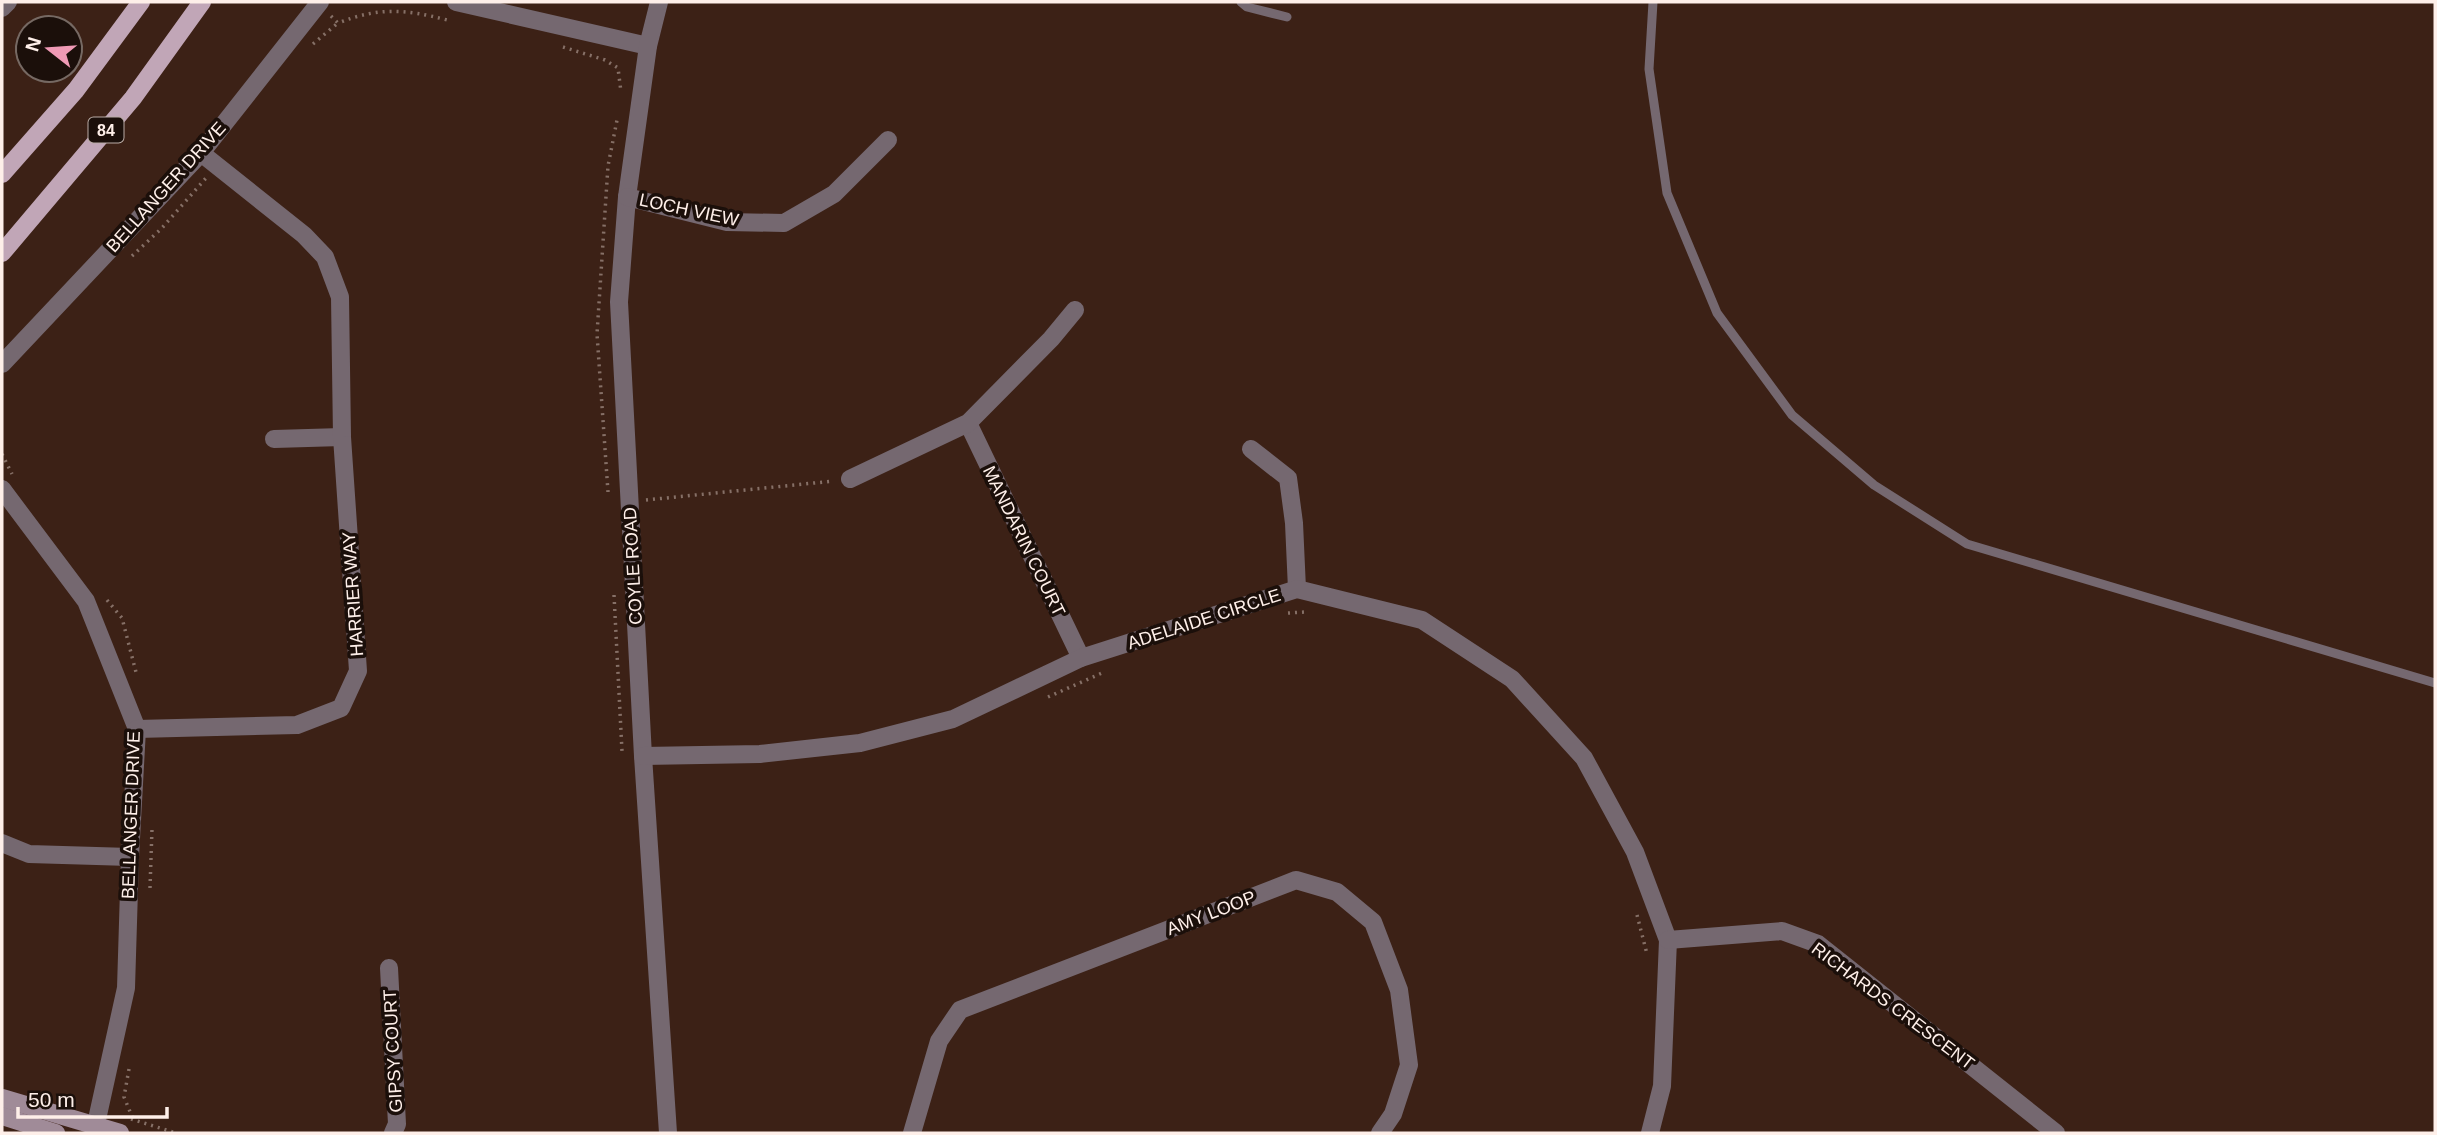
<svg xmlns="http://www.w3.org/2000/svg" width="2437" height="1135" viewBox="0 0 2437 1135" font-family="Arial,sans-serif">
  <rect width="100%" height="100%" fill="#3c2116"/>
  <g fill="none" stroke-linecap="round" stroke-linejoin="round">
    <g stroke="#867067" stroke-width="3.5" stroke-dasharray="2 5" stroke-linecap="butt">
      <path d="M331,16L338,23C379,7 405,9 447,20"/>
      <path d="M313,44L338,23"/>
      <path d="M563,47L605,60L618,68L621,92"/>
      <path d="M132,256L162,228L206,178"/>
      <path d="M2,454L12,474"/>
      <path d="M608,492L597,334L608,166L617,120"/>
      <path d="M646,500L834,481"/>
      <path d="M614,595L622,751"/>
      <path d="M107,600L122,618L137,676"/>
      <path d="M1288,613L1305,612"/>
      <path d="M1048,697L1102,673"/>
      <path d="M150,888L152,829"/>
      <path d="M1637,915L1647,954"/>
      <path d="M129,1069L124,1097L133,1119"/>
      <path d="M131,1119L176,1133"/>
    </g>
    <g stroke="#756870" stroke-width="9">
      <path d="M1241,2L1247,7L1287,17"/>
      <path d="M1653,2L1649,69L1667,193L1717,313L1792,415L1874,485L1967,544L2435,683"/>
    </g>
    <g stroke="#756870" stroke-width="18">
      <path d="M456,2L648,46"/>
      <path d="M659,2L648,46L627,197L619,302L643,756L668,1133"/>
      <path d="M2,8L8,2"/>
      <path d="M627,197L727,222L784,223L834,194L888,140"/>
      <path d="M2,364L201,153L320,2"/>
      <path d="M968,423L1081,658"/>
      <path d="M274,439L342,437"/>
      <path d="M1251,449L1288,478L1294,523L1297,589"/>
      <path d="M850,479L968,423L1051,339L1075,310"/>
      <path d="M2,489L86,601L137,729L130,857L126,988L94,1133"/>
      <path d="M137,729L297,725L341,708L358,671L342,437L340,297L325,257L304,235L201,153"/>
      <path d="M643,756L760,754L860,743L953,719L1081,658L1297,589L1422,620L1512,679L1584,758L1635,852L1668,940L1662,1086L1650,1133"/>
      <path d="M2,843L29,854L130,857"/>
      <path d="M1668,940L1782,931L1818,944L2056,1133"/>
      <path d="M389,968L397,1124L393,1133"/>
      <path d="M912,1133L939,1041L960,1010L1296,880L1337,892L1373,922L1399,990L1409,1065L1393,1114L1380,1133"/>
    </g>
    <g stroke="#a08b98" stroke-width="18">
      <path d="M2,1098L120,1133"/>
      <path d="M2,1116L56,1133"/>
    </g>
    <g stroke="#c1a6b7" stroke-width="18">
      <path d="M2,174L76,90L141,2"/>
      <path d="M2,253L133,98L202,2"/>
    </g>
  </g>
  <g text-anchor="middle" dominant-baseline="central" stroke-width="7" stroke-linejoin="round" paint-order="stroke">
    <rect fill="#1b0f0a" stroke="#baaca6" stroke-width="2" x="88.5" y="117.5" width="35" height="25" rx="5"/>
    <g font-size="16" font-weight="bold" fill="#feefe9">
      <text x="106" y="130">84</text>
    </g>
    <g font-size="18" fill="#feefe9" stroke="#1b0f0a">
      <text transform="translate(166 187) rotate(-48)">BELLANGER DRIVE</text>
      <text transform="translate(689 210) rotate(12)">LOCH VIEW</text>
      <text transform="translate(1024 541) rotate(64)">MANDARIN COURT</text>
      <text transform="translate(633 566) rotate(-93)">COYLE ROAD</text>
      <text transform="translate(353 594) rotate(-94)">HARRIER WAY</text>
      <text transform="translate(1204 619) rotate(-18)">ADELAIDE CIRCLE</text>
      <text transform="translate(131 815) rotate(-88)">BELLANGER DRIVE</text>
      <text transform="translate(1211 913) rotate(-21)">AMY LOOP</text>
      <text transform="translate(1893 1006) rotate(37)">RICHARDS CRESCENT</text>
      <text transform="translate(393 1051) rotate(-93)">GIPSY COURT</text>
    </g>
  </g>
  <rect width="2437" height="1135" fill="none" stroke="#feefe9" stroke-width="7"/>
  <g transform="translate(49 49) rotate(287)"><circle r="33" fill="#1b0f0a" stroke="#766963" stroke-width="2"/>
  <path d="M0-5L12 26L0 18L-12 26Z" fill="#f09ab5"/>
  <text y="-10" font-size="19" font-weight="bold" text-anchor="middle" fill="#feefe9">N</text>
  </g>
  <path d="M18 1107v10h149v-10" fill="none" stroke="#feefe9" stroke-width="3.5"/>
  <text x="28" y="1107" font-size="21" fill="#feefe9" stroke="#1b0f0a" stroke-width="5" paint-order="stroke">50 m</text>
</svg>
